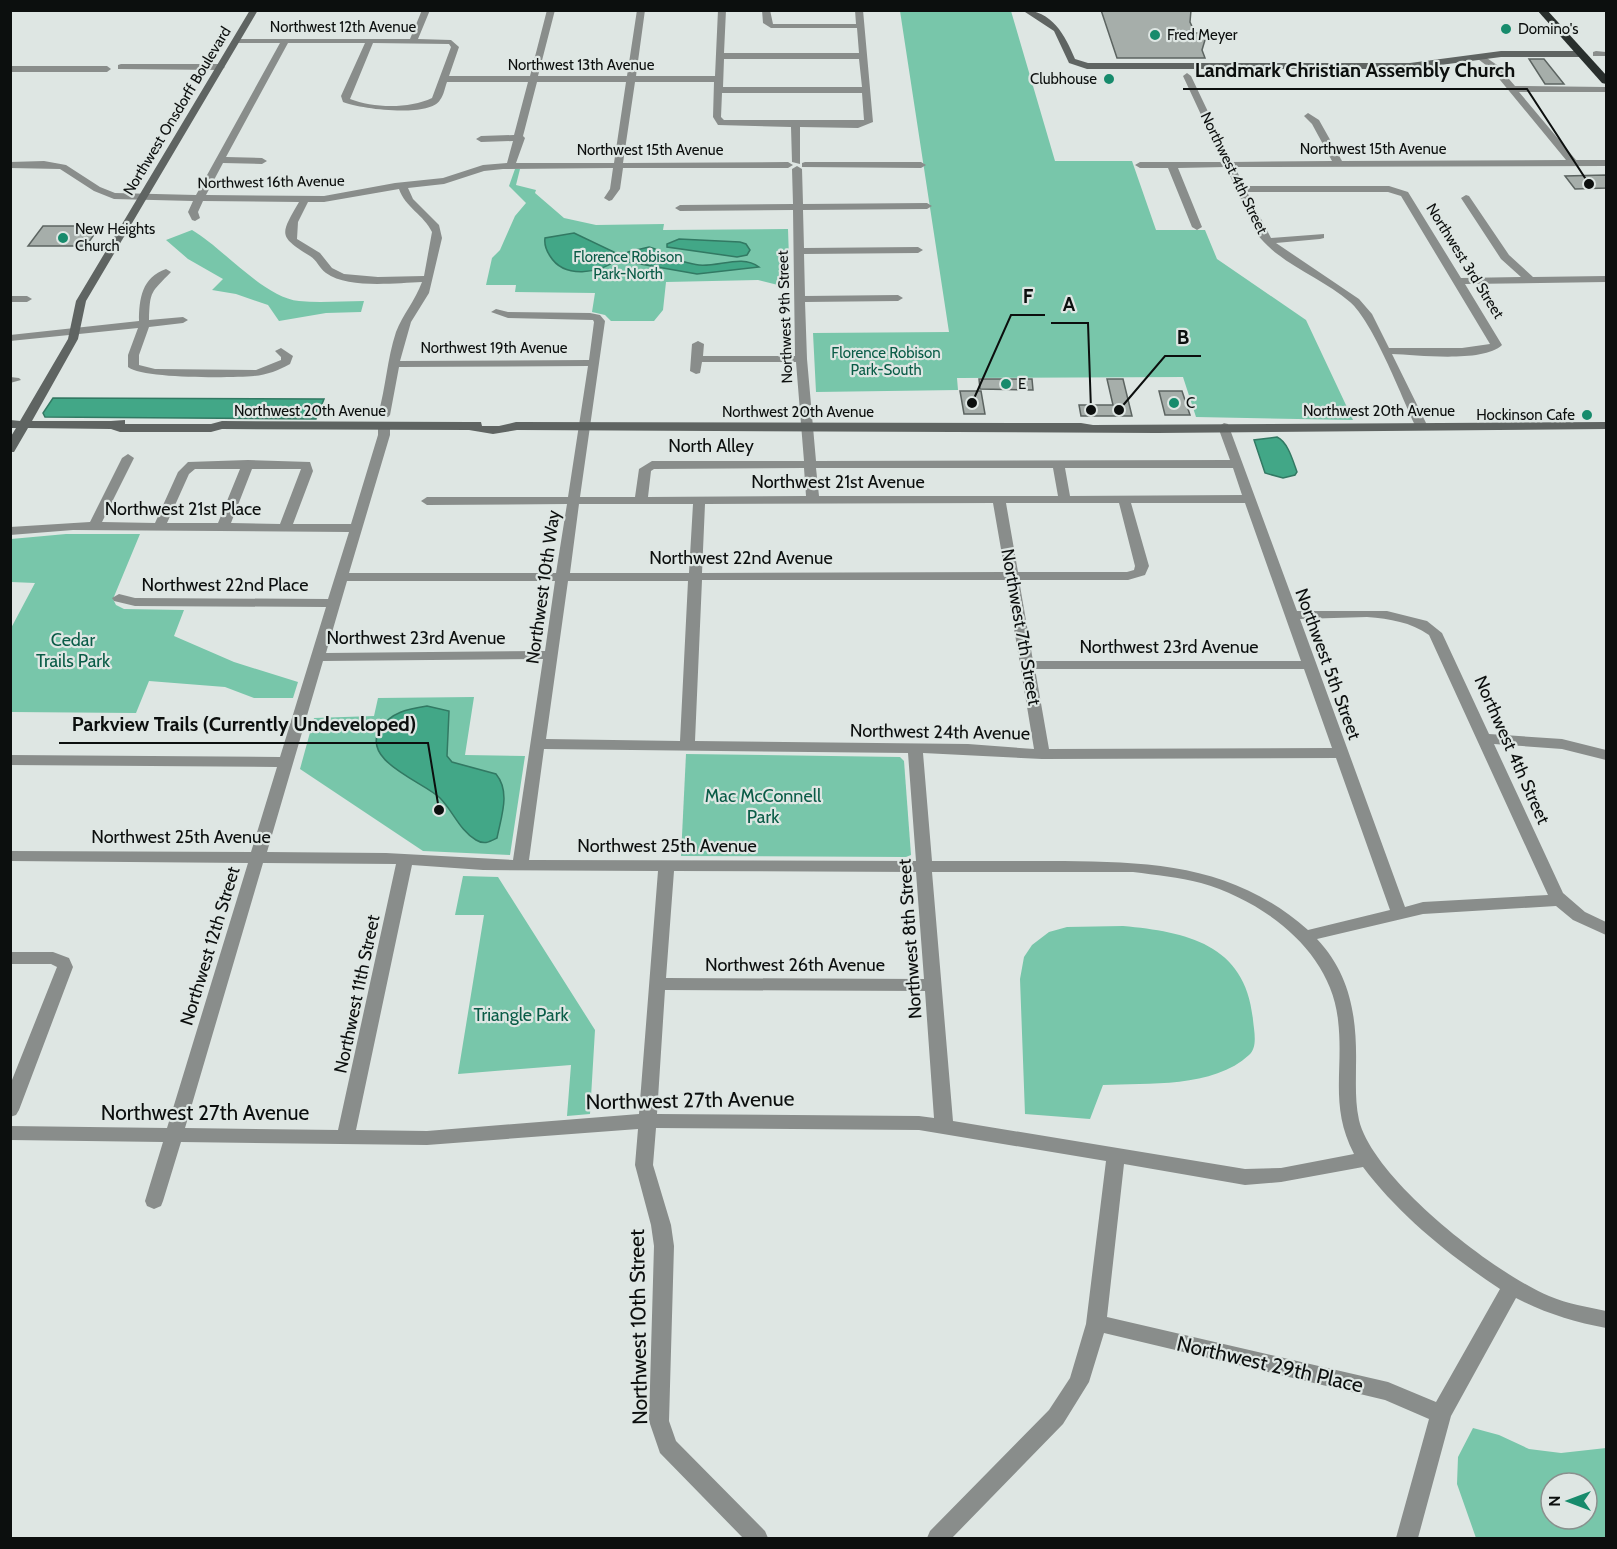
<svg xmlns="http://www.w3.org/2000/svg" width="1617" height="1549" viewBox="0 0 1617 1549" font-family="Cabin,sans-serif">
  <rect width="100%" height="100%" fill="#dee6e3"/>
  <g fill="#78c6aa" fill-rule="evenodd">
    <path d="M900,11H1011L1055,161H1132L1156,230H1205L1217,259L1306,320L1353,420L1196,417L1183,377L957,378L958,390L816,392L813,333L949,332Z"/>
    <path d="M515,169H520L516,185L536,190L535,193L564,218L596,225L664,224L663,230L788,229L790,288L758,280L666,282L663,310L654,321H611L605,315L592,312L595,293L515,292L516,285H486L492,258L500,250L515,216L526,203L509,186Z"/>
    <path d="M192,230C223,248 263,297 299,301C320,303 343,301 364,301L361,312L326,313L279,321L268,305L236,294L212,290L223,279L188,259L166,240Z"/>
    <path d="M66,534H140L113,599L116,605L124,609L184,610L174,636L234,662L298,682L293,698H254L225,687L149,681L136,713L11,712L10,630L35,583L11,582V539Z"/>
    <path d="M474,697L465,755L525,756L510,855L423,851L300,769L314,718L374,716L378,698Z"/>
    <path d="M686,754L900,757L904,761L911,855L906,857L681,856Z"/>
    <path d="M463,876L498,877L595,1030L590,1114L567,1116L571,1065L458,1074L484,915H455Z"/>
    <path d="M1123,926C1187,932 1246,944 1253,1020C1254,1031 1258,1047 1249,1055C1214,1088 1147,1083 1103,1085L1090,1119L1025,1114L1020,979L1024,957L1032,945L1049,932L1067,927Z"/>
    <path d="M1473,1428L1499,1435L1529,1449L1561,1453L1606,1448V1538H1476L1457,1484L1458,1457ZM1551,1483H1587V1519H1551Z"/>
  </g>
  <g fill="#42a787" stroke="#327963" stroke-width="1.5">
    <path d="M574,233L614,252L618,259C599,274 564,279 550,256C546,250 544,245 545,238Z"/>
    <path d="M679,239L740,242L746,244L750,250L747,255L737,257L667,247V244Z"/>
    <path d="M649,247L655,249L663,258C677,258 686,264 699,265C719,267 742,254 759,267L697,274L629,262L626,255L628,252Z"/>
    <path d="M53,398L324,399L316,419L45,417L43,413Z"/>
    <path d="M1277,437C1288,442 1293,461 1297,472L1295,475L1283,478L1265,473L1254,440Z"/>
    <path d="M427,706L449,711L447,756L452,762L496,774C511,792 501,817 497,838C489,842 484,845 476,840C460,831 453,811 440,798C424,782 360,761 380,729C391,712 408,709 427,706Z"/>
  </g>
  <g fill="#a6aeaa" stroke="#5c6461" stroke-width="1.5">
    <path d="M1101,10H1191L1190,22L1195,33H1199L1205,40L1202,50L1205,58H1117Z"/>
    <path d="M1529,59H1544L1564,84H1545Z"/>
    <path d="M1606,175V188L1575,189L1565,176Z"/>
    <path d="M43,226H89L87,229H98L86,246H28Z"/>
    <path d="M979,379H1032L1033,390L980,389Z"/>
    <path d="M1107,379H1123L1132,416H1081L1079,405H1113Z"/>
    <path d="M960,391H981L985,414H964Z"/>
    <path d="M1159,391H1182L1190,415H1165Z"/>
  </g>
  <g fill="none" stroke-linecap="round" stroke-linejoin="round">
    <g fill="#898d8b" fill-rule="evenodd">
      <path d="M422,10H430L418,39L451,40L459,47L449,76H530L547,10H555L538,76H627L637,10H645L636,76H715L718,10H726L724,53H859L857,28H771L763,23L762,10H770L773,24H856L855,10H863L873,122L858,128L800,127V164L792,162L791,127L718,125L713,117L714,82H635L623,163L788,162L793,165L788,168H623L620,189L612,200L609,201L604,198L610,189L613,168L503,169L484,171L444,184L408,188L413,199L439,225L442,238L429,293L411,322L400,361L589,360L594,322L593,320L508,318L491,312L496,309L508,312L590,313L600,315L605,321L580,497H635L639,469L652,461H804L796,362H702L700,373L696,374L690,371L692,344L698,341L704,344L703,356H795L793,210L680,211L675,208L680,205L793,204L792,169L797,166L802,169L803,204L927,203L932,206L927,209L803,210L804,248L918,247L923,250L918,253L804,254L805,296L898,295L903,298L898,301L805,302L807,359L816,461L1230,460L1218,427L1224,423L1228,424L1297,611H1387L1427,621L1442,633L1489,734L1562,739L1606,750V760L1562,749L1494,744L1563,893L1585,912L1606,922V935L1573,920L1556,906L1423,914L1317,939C1351,975 1357,1018 1356,1066C1356,1084 1355,1102 1359,1120C1373,1179 1494,1273 1549,1296C1568,1304 1587,1307 1606,1311V1328C1574,1322 1545,1313 1516,1298L1451,1416L1418,1538H1396L1429,1419L1385,1400L1104,1333L1089,1382L1063,1424L952,1538H927L930,1531L1049,1410L1070,1378L1086,1324L1106,1161L919,1130L656,1128L653,1165L671,1225L674,1246L669,1421L676,1441L765,1531L768,1538H743L660,1453L649,1421L654,1246L651,1225L635,1165L638,1129L427,1145L181,1142L163,1201L161,1206L154,1209L147,1206L145,1201L163,1142L10,1140V1126L167,1128L248,863L10,861V851L251,852L277,767L10,765V755L280,757L326,607L135,606L114,601L112,598L119,594L135,598L328,599L349,532L73,530L10,535V527L90,522L122,458L128,454L134,458L102,522L155,523L178,472L188,462L248,460L310,462L313,471L293,524H351L378,435V426L384,422L390,426V435L349,573H556L567,504L427,505L421,501L427,497H568L588,366L399,367L390,415L388,417H380L378,415C386,387 387,359 396,332C403,314 415,301 422,282C395,283 348,289 326,273C319,268 317,260 310,256C278,236 280,235 299,202L203,201L198,212L200,218L195,221L192,220L188,212L193,201L114,199L94,191L60,169L10,168V162L44,161L66,165L100,187L115,193L196,195L280,43H237L233,41L234,39H410ZM288,43H365L341,96L343,102C360,109 429,118 440,100C444,95 445,87 447,82H528L514,135L481,136L476,139L481,142L513,141L507,163L483,165L443,178L395,183L324,196L206,195L223,163L262,164L267,161L262,158L226,157ZM373,43L449,44L451,47L432,98C409,109 373,108 350,99ZM724,59H859L862,87H723ZM537,82H626L614,163H516L525,138L523,136ZM722,93H862L864,120H724L721,117ZM399,189C405,207 424,215 432,232L424,276L378,277L344,274L332,268L320,253L297,239L298,222L308,202H324ZM804,468L806,496L648,497L651,471L654,469ZM816,468H1053L1058,496H819ZM1065,468H1233L1242,495L1070,496ZM195,469H240L218,523H167L189,474ZM252,469H301L280,524L231,523ZM993,503L1005,572L702,573L705,504ZM1006,503H1119L1135,566L1134,570L1127,572H1018ZM1131,503H1245L1301,661H1033L1019,580H1128L1145,575L1149,566ZM579,504H693L689,573H570ZM702,580H1006L1034,749L968,744L695,741ZM347,581H555L545,651L326,653ZM568,581H688L680,741L546,739ZM1367,617C1391,619 1410,622 1429,635L1548,895L1423,902L1405,907L1300,619ZM543,659L513,860L386,853L267,852L323,661ZM1035,669H1304L1332,748L1049,749ZM544,749L908,753L916,861L529,860ZM923,753L1042,759L1336,758L1390,910L1308,930C1235,866 1157,862 1064,861C1020,861 976,861 932,861ZM263,863L396,864L338,1130L185,1128ZM412,865L483,870L658,871L639,1114L427,1131L356,1130ZM674,871L916,872L924,979L666,978ZM932,872H1133C1156,875 1179,877 1201,883C1264,901 1331,951 1338,1020C1344,1070 1329,1105 1354,1154L1281,1168L1245,1169L953,1121ZM665,990L925,991L934,1118L919,1116L657,1114ZM1124,1164L1245,1185L1281,1182L1363,1167C1399,1215 1450,1256 1500,1289L1436,1402L1388,1382L1107,1317Z"/>
      <path d="M1596,51L1606,52V56H1593V52Z"/>
      <path d="M1481,54L1497,65L1515,86L1606,87V92H1519L1576,160H1606V166L1235,167L1244,186H1389L1408,192L1461,278L1521,277L1501,259L1461,198L1466,195L1469,196L1509,255L1533,277L1606,276V282L1465,284L1502,345C1483,363 1418,355 1392,354L1427,425L1421,429L1415,425C1401,395 1373,322 1350,302C1321,277 1281,265 1257,234L1226,167L1178,168L1202,227L1197,230L1192,227L1168,168H1140L1135,165L1140,162H1223L1183,76L1187,73L1191,76L1232,162L1332,161L1312,124L1304,116L1308,113L1319,120L1342,161L1566,160L1491,69L1478,59L1477,57ZM1247,192H1388L1401,196L1490,344L1462,348H1389L1372,314L1359,299L1276,243L1320,239L1324,238V234L1271,238Z"/>
      <path d="M121,64H221L225,67L221,70L118,69V65Z"/>
      <path d="M10,66H107L111,69L107,72H10Z"/>
      <path d="M805,162H921L926,165L921,168L802,167V163Z"/>
      <path d="M166,269L171,272C151,293 150,290 149,320L183,317L188,320L183,323L149,327L139,355V365L155,369L256,370L281,360V357L275,351L281,348L293,356L290,364C279,370 267,375 254,376C232,378 143,379 128,367V355L138,328L10,341V335L139,321C139,299 142,277 166,269Z"/>
      <path d="M10,296H27L32,299L27,302H10Z"/>
      <path d="M10,377L19,378L21,380L10,383Z"/>
      <path d="M10,952H53L69,958L73,967L19,1110L16,1115L10,1117V1085L57,967L51,964H10Z"/>
    </g>
    <g fill="#5f6462" fill-rule="evenodd">
      <path d="M250,10H258L86,301L78,339L32,421H111L125,420V424H211L222,421L469,422H481L482,426H499L516,422L1081,423L1093,425L1606,422V429L1157,433L517,430L493,434L469,430L222,429L211,432H120L111,429L28,428L14,452H10V438L16,428H10V420L20,421L68,339L76,301Z"/>
      <path d="M1022,10C1052,10 1065,35 1075,59L1088,63H1410L1501,51H1581L1585,54L1581,57H1501L1410,69H1087L1069,63L1054,31Z"/>
    </g>
    <path fill="#292f2d" fill-rule="evenodd" d="M1537,10H1547L1606,75V84L1602,83Z"/>
  </g>
  <g fill="#178b6c" stroke="#dee6e3" stroke-width="2">
    <circle cx="1506" cy="29" r="6"/>
    <circle cx="1155" cy="35" r="6"/>
    <circle cx="1109" cy="79" r="6"/>
    <circle cx="63" cy="238" r="6"/>
    <circle cx="1006" cy="384" r="6"/>
    <circle cx="1174" cy="403" r="6"/>
    <circle cx="1587" cy="415" r="6"/>
  </g>
  <g text-anchor="middle" dominant-baseline="central" stroke-width="4.5" stroke-linejoin="round" paint-order="stroke">
    <g font-size="15" fill="#0c0f0e" stroke="#dee6e3">
      <text x="343" y="27">Northwest 12th Avenue</text>
      <text x="581" y="65">Northwest 13th Avenue</text>
      <text transform="translate(177 111) rotate(-59)">Northwest Onsdorff Boulevard</text>
      <text x="1373" y="149">Northwest 15th Avenue</text>
      <text x="650" y="150">Northwest 15th Avenue</text>
      <text transform="translate(1234 173) rotate(64)">Northwest 4th Street</text>
      <text transform="translate(271 182) rotate(-1)">Northwest 16th Avenue</text>
      <text transform="translate(1465 261) rotate(58)">Northwest 3rd Street</text>
      <text transform="translate(785 317) rotate(-92)">Northwest 9th Street</text>
      <text x="494" y="348">Northwest 19th Avenue</text>
      <text x="310" y="411">Northwest 20th Avenue</text>
      <text x="1379" y="411">Northwest 20th Avenue</text>
      <text x="798" y="412">Northwest 20th Avenue</text>
    </g>
    <g font-size="15" fill="#0c0f0e" stroke="#dee6e3" text-anchor="start">
      <text x="1518" y="29">Domino's</text>
      <text x="1167" y="35">Fred Meyer</text>
      <text x="1097" y="79" text-anchor="end">Clubhouse</text>
      <text x="75" y="229">New Heights<tspan x="75" dy="17">Church</tspan></text>
      <text x="1018" y="384">E</text>
      <text x="1186" y="403">C</text>
      <text x="1575" y="415" text-anchor="end">Hockinson Cafe</text>
    </g>
    <g font-size="15" fill="#0a5c47" stroke="#dee6e3">
      <text x="628" y="257">Florence Robison<tspan x="628" dy="17">Park-North</tspan></text>
      <text x="886" y="353">Florence Robison<tspan x="886" dy="17">Park-South</tspan></text>
    </g>
    <g font-size="18" fill="#0c0f0e" stroke="#dee6e3">
      <text x="711" y="446">North Alley</text>
      <text x="838" y="482">Northwest 21st Avenue</text>
      <text x="183" y="509">Northwest 21st Place</text>
      <text x="741" y="558">Northwest 22nd Avenue</text>
      <text x="225" y="585">Northwest 22nd Place</text>
      <text transform="translate(543 587) rotate(-82)">Northwest 10th Way</text>
      <text transform="translate(1021 627) rotate(80)">Northwest 7th Street</text>
      <text x="416" y="638">Northwest 23rd Avenue</text>
      <text x="1169" y="647">Northwest 23rd Avenue</text>
      <text transform="translate(1328 664) rotate(70)">Northwest 5th Street</text>
      <text transform="translate(940 732) rotate(1)">Northwest 24th Avenue</text>
      <text transform="translate(1512 750) rotate(66)">Northwest 4th Street</text>
      <text x="181" y="837">Northwest 25th Avenue</text>
      <text x="667" y="846">Northwest 25th Avenue</text>
      <text transform="translate(910 939) rotate(-94)">Northwest 8th Street</text>
      <text transform="translate(210 946) rotate(-73)">Northwest 12th Street</text>
      <text x="795" y="965">Northwest 26th Avenue</text>
      <text transform="translate(357 994) rotate(-78)">Northwest 11th Street</text>
    </g>
    <g font-size="18" fill="#0a5c47" stroke="#dee6e3">
      <text x="73" y="640">Cedar<tspan x="73" dy="21">Trails Park</tspan></text>
      <text x="763" y="796">Mac McConnell<tspan x="763" dy="21">Park</tspan></text>
      <text x="521" y="1015">Triangle Park</text>
    </g>
    <g font-size="21" fill="#0c0f0e" stroke="#dee6e3">
      <text transform="translate(690 1100) rotate(-1)">Northwest 27th Avenue</text>
      <text x="205" y="1112">Northwest 27th Avenue</text>
      <text transform="translate(638 1327) rotate(-91)">Northwest 10th Street</text>
      <text transform="translate(1270 1364) rotate(13)">Northwest 29th Place</text>
    </g>
  </g>
  <path fill="none" stroke="#0c0f0e" stroke-width="2" d="M1589 184L1527 89H1183M972 403L1011 315H1045M1091 410L1088 323H1051M1119 410L1165 356H1201M439 810L428 743H59"/>
  <g fill="#0c0f0e" stroke="#dee6e3" stroke-width="2">
    <circle cx="1589" cy="184" r="6"/>
    <circle cx="972" cy="403" r="6"/>
    <circle cx="1091" cy="410" r="6"/>
    <circle cx="1119" cy="410" r="6"/>
    <circle cx="439" cy="810" r="6"/>
  </g>
  <g font-size="20" text-anchor="middle" font-weight="bold" fill="#0c0f0e" stroke="#dee6e3" stroke-width="4.5" stroke-linejoin="round" paint-order="stroke">
    <text x="1355" y="77">Landmark Christian Assembly Church</text>
    <text x="1028" y="303">F</text>
    <text x="1069" y="311">A</text>
    <text x="1183" y="344">B</text>
    <text x="244" y="731">Parkview Trails (Currently Undeveloped)</text>
  </g>
  <rect width="1617" height="1549" fill="none" stroke="#0c0f0e" stroke-width="24"/>
  <g transform="translate(1569 1501) rotate(270)"><circle r="28" fill="#dee6e3" stroke="#8a908e" stroke-width="1.5"/>
  <path d="M0-4.5L10 22L0 15L-10 22Z" fill="#178b6c"/>
  <text y="-9" font-size="16" font-weight="bold" text-anchor="middle" fill="#0c0f0e">N</text>
  </g>
</svg>
